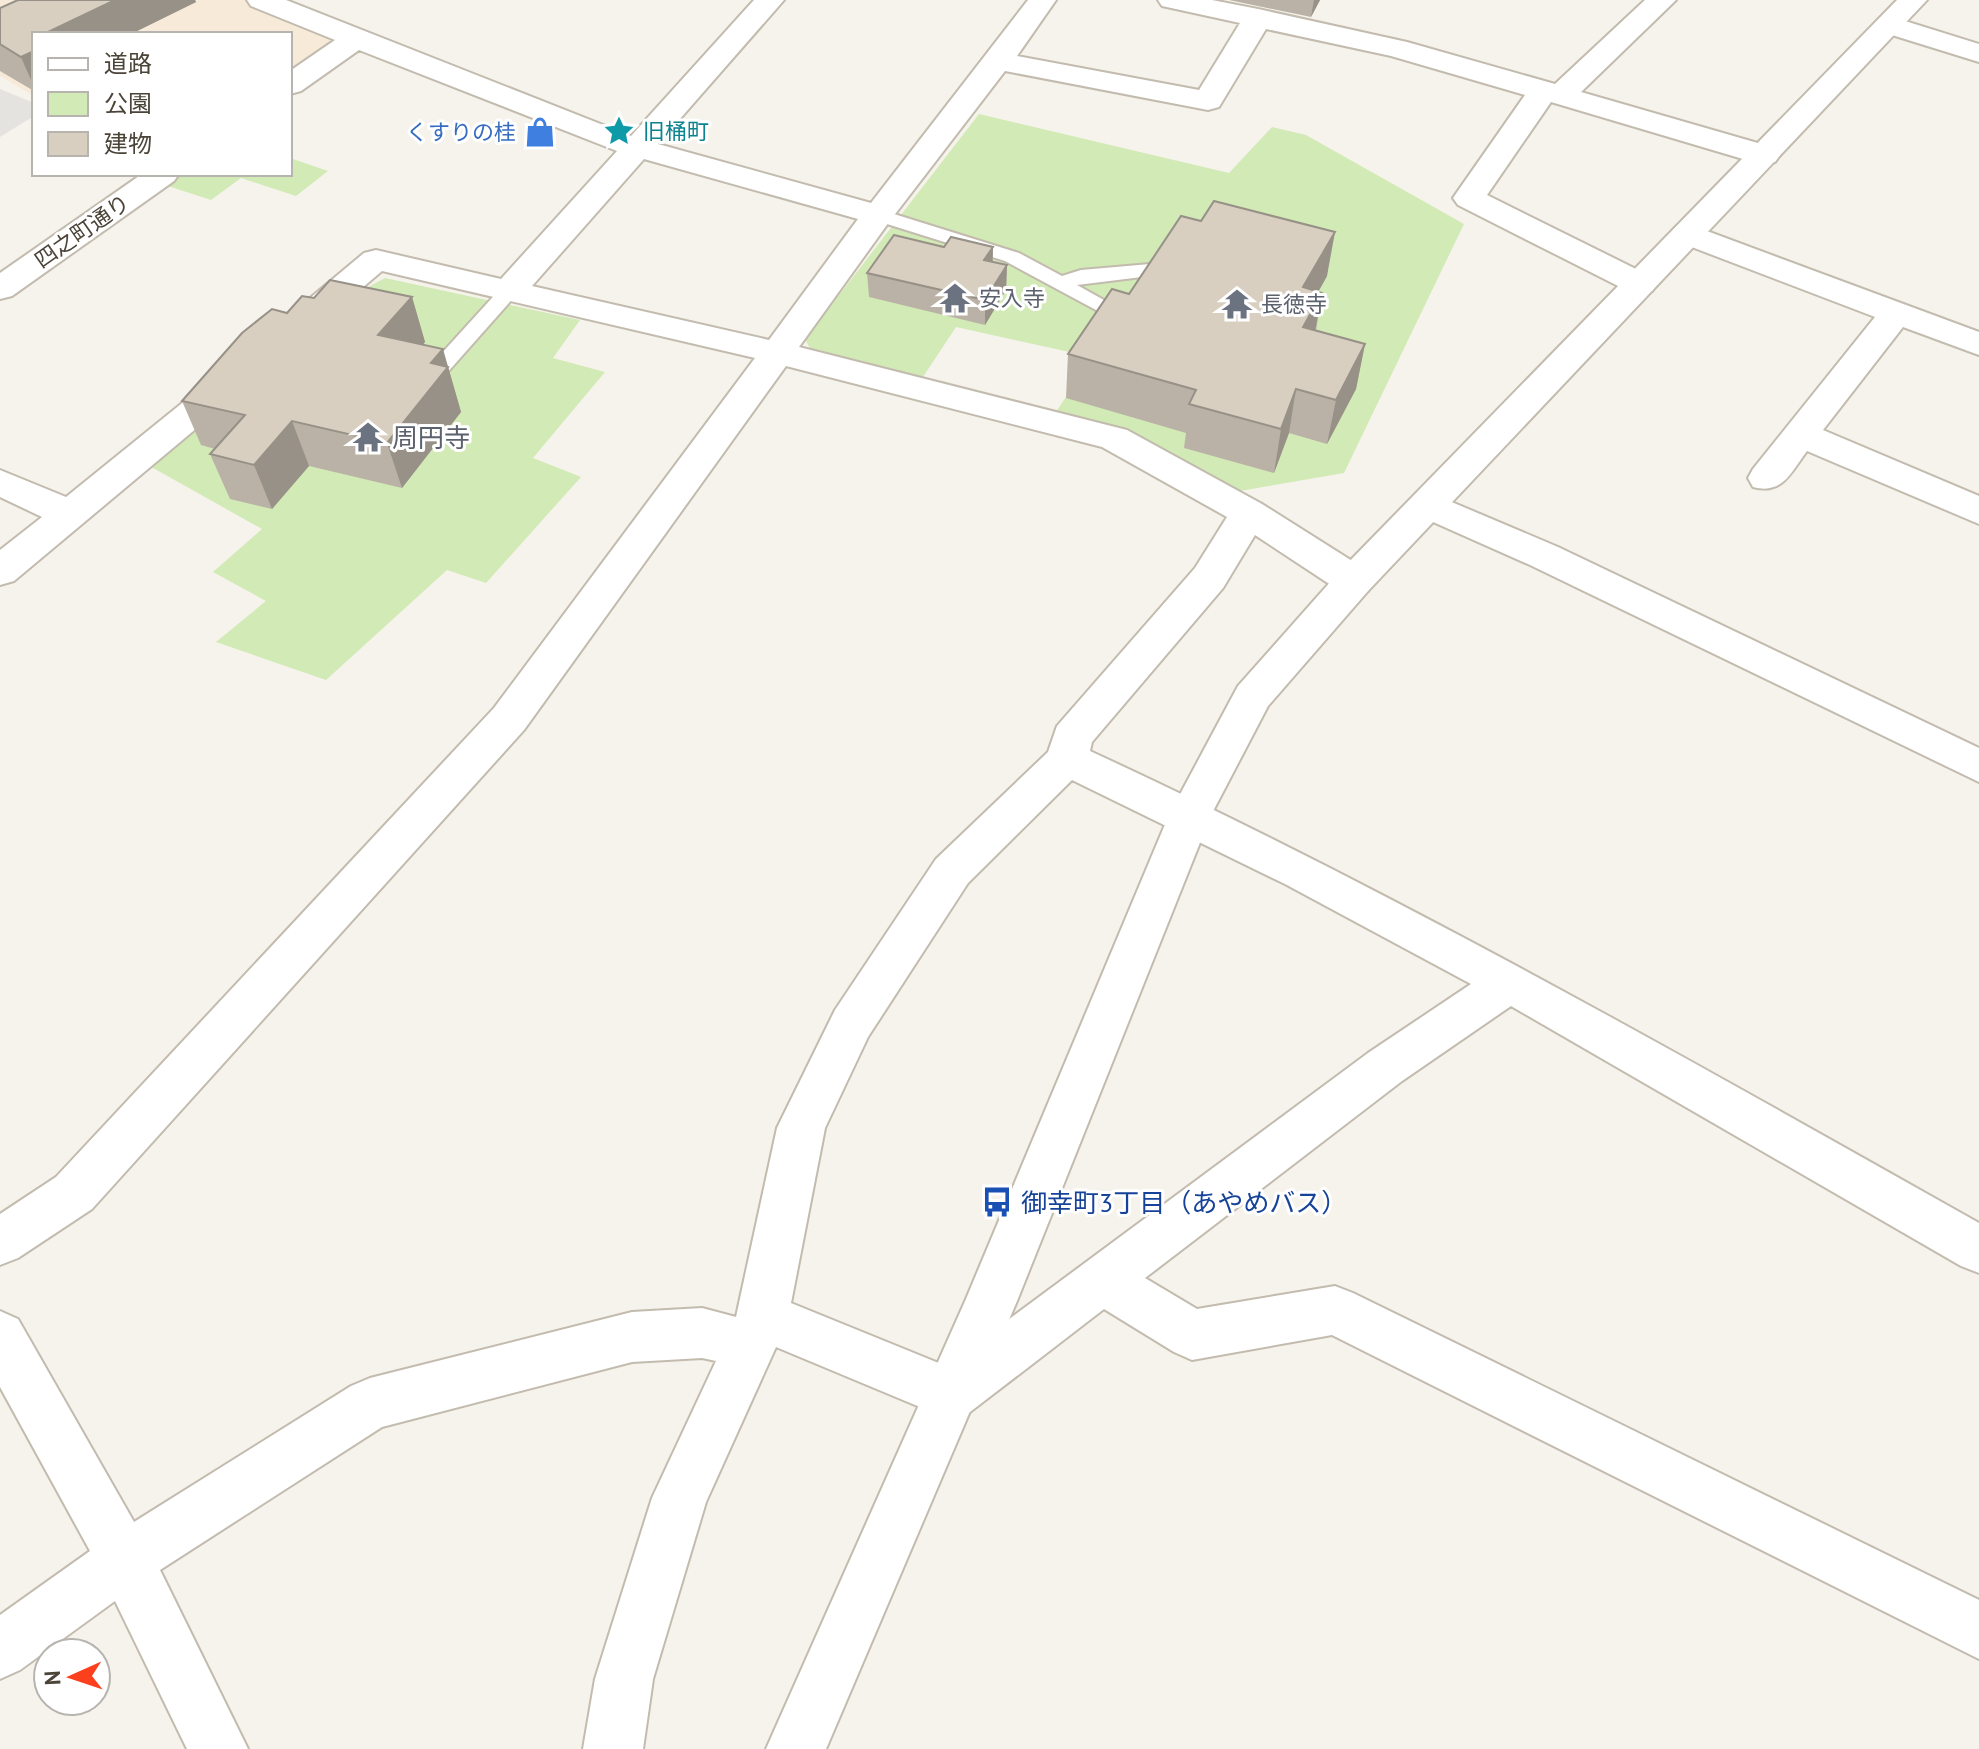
<svg xmlns="http://www.w3.org/2000/svg" width="1979" height="1749" viewBox="0 0 1979 1749" font-family="'PT Sans','Noto Sans JP',sans-serif">
  <rect width="100%" height="100%" fill="#f6f3ec"/>
  <path fill="#f7ead8" d="M0,0H278L362,29L290,76V34H34V96L0,76Z"/>
  <g fill="#d2eab5">
    <path d="M979,114L1229,173L1272,127L1306,135L1464,224L1344,473L1216,495L1054,415L1092,357L956,327L919,383L813,354L805,339Z"/>
    <path d="M290,158L328,171L296,196L241,178L211,200L165,185L180,174H290Z"/>
    <path d="M385,278L580,320L553,358L605,372L533,458L581,477L486,583L447,570L326,680L216,642L266,601L213,572L262,529L146,464L344,300Z"/>
  </g>
  <path fill="#e5e3e0" d="M0,89L34,103V116L0,137Z"/>
  <g fill="none" stroke-linecap="round" stroke-linejoin="round">
    <g stroke="#c2bbae" stroke-width="4">
      <g id="service">
        <path d="M878,209L1019,253L1062,276L1081,270L1150,264L1160,270L1150,276L1077,285L1129,314L1132,318L1122,324L1005,261L871,219L868,215Z"/>
        <path d="M508,286L518,292L515,296L446,374H432L429,369L432,364L501,288Z"/>
      </g>
    </g>
    <g stroke="#c2bbae" stroke-width="4">
      <g id="minor">
        <path d="M247,0H286L631,136L754,0H784L658,144L871,203L1028,0H1056L1017,56L1199,90L1240,23L1162,6L1158,0H1212L1258,9L1407,42L1555,84L1645,0H1676L1581,92L1775,148L1780,155L1775,162L1764,164L1753,162L1551,102L1487,195L1652,277L1657,284L1652,291L1640,294L1628,291L1458,205L1453,198L1525,95L1391,56L1266,29L1219,107L1208,110L1005,71L889,222L799,347L1127,430L1262,504L1368,571L1373,581L1368,591L1354,595L1340,591L1255,535L1223,588L1092,742L1090,751C1395,892 1686,1058 1979,1223V1273L1961,1266L1511,1006L1402,1081L1145,1278L1197,1309L1335,1286L1353,1293L1979,1600V1659L1332,1335L1192,1360L1174,1352L1104,1309L970,1412L951,1420L776,1347L706,1502L653,1679L643,1749H583L595,1679L652,1498L716,1361L702,1358L632,1362L382,1427L160,1570L248,1749H187L115,1601L20,1670L0,1679V1615L90,1551L0,1387V1311L18,1319L134,1522L351,1386L370,1378L632,1312L702,1308L736,1317L777,1128L835,1010L936,859L1048,752L1057,726L1195,568L1227,517L1102,447L786,366L524,730L92,1209L18,1258L0,1265V1214L56,1177L494,708L755,358L382,271L315,328L303,332L291,328L286,321L291,314L364,253L376,250L501,279L617,151L359,50L301,91L290,94V71L335,40L251,6ZM644,159L858,219L769,340L532,286ZM1072,780L1285,884L1471,984L1368,1053L946,1366L791,1303L825,1128L868,1037L968,883Z"/>
        <path d="M1889,16L1979,44V62L1879,31L1875,25L1879,19Z"/>
        <path d="M142,174H179L174,181L12,296L0,299V273Z"/>
        <path d="M1688,224L1979,332V355L1903,327L1823,430L1979,496V524L1807,451C1791,472 1783,495 1753,487L1748,478L1753,469L1875,317L1676,241L1672,234L1676,227Z"/>
        <path d="M235,367L247,370L253,378L247,386L14,581L0,585V550L42,517L0,497V470L66,497L223,370Z"/>
        <path d="M1428,492L1558,547L1979,748V782L1530,565L1415,514L1409,505L1415,496Z"/>
      </g>
    </g>
    <g stroke="#c2bbae" stroke-width="4">
      <path id="tertiary" d="M1897,0H1927L1368,591L1268,706L1211,815L1017,1301L826,1749H766L966,1299L1169,815L1238,686L1340,571Z"/>
    </g>
    <use href="#service" fill="#fff" fill-rule="evenodd"/>
    <use href="#minor" fill="#fff" fill-rule="evenodd"/>
    <use href="#tertiary" fill="#fff" fill-rule="evenodd"/>
  </g>
  <g fill="#bab2a6">
    <path d="M18,0H195L196,2L131,34H34V91L0,71V8Z"/>
    <path d="M1229,0H1320L1311,17Z"/>
    <path d="M1201,221L1327,276L1318,292L1322,293L1316,331L1365,344L1356,389L1327,444L1289,433L1274,473L1184,448L1186,433L1066,398L1068,354Z"/>
    <path d="M993,247V262L1007,265L1006,290L985,325L869,297L867,273Z"/>
    <path d="M412,297L425,342L423,345L448,367L461,412L402,488L309,466L272,509L230,499L210,454L215,449L201,445L182,401L287,313L314,298Z"/>
  </g>
  <g fill="#979187">
    <path d="M115,0H195L196,2L131,34H51L50,31Z"/>
    <path d="M1314,0H1320L1311,17Z"/>
    <path d="M34,51V87L21,57Z"/>
    <path d="M1335,232L1327,276L1296,332L1303,287Z"/>
    <path d="M993,247L992,271L984,260Z"/>
    <path d="M1007,265L1006,290L985,325V300Z"/>
    <path d="M1322,293L1314,337L1303,327Z"/>
    <path d="M412,297L425,342L392,380L378,335Z"/>
    <path d="M1365,344L1356,389L1327,444L1336,400Z"/>
    <path d="M443,349L461,412L402,488L387,443L431,363Z"/>
    <path d="M1296,389L1289,433L1274,473L1281,429Z"/>
    <path d="M292,421L309,466L272,509L254,465Z"/>
  </g>
  <g fill="#d8cfc1" stroke="#979187" stroke-width="2">
    <path d="M18,0H115L50,31L56,34H34V51L21,57L0,44V8Z"/>
    <path d="M1214,201L1335,232L1303,287L1322,293L1303,327L1365,344L1336,400L1296,389L1281,429L1189,404L1196,390L1068,354L1112,289L1129,294L1181,216L1201,221Z"/>
    <path d="M894,235L944,247L951,237L993,247L984,260L1007,265L985,300L867,273Z"/>
    <path d="M330,280L412,297L378,335L443,349L431,363L448,367L387,443L292,421L254,465L210,454L245,415L182,401L242,333L272,309L287,313L302,296L314,298Z"/>
  </g>
  <defs>
    <g id="sight-bare" transform="scale(2.4)"><path d="M0-6L1.8-2.2L6-1.7L2.9 1.2L3.7 5.4L0 3.3L-3.7 5.4L-2.9 1.2L-6-1.7L-1.8-2.2Z" fill="#0f9aa8" stroke="#fff" stroke-width="2.5" paint-order="stroke"/></g>
    <g id="shop-bare" transform="scale(2.4)"><path d="M-5-2.5h2.3a2.7 3.5 0 0 1 5.4 0H5L5.5 6h-11ZM-1.5-2.5h3a1.5 2.3 0 0 0-3 0Z" fill="#3f7fe0" stroke="#fff" stroke-width="2.5" paint-order="stroke"/></g>
    <g id="temple-bare" transform="scale(2.4)"><path d="M0-6L5-2H3V0L6.5 2.5H4V6H1.5V3h-3V6H-4V2.5H-6.5L-3 0V-2H-5Z" fill="#6b7280" stroke="#fff" stroke-width="2.5" paint-order="stroke"/></g>
    <g id="bus-bare" transform="scale(2.4)"><path d="M-5-6H5V4H4V6H2V4H-2V6H-4V4H-5ZM-3.5-4V0h7V-4ZM-3.5 1.2v1.5H-2V1.2ZM2 1.2v1.5H3.5V1.2Z" fill="#1a4fb4" stroke="#fff" stroke-width="2.5" paint-order="stroke"/></g>
  </defs>
  <g fill-rule="evenodd">
    <use href="#sight-bare" x="619" y="131"/>
    <use href="#shop-bare" x="540" y="132"/>
    <use href="#temple-bare" x="955" y="298"/>
    <use href="#temple-bare" x="1237" y="304"/>
    <use href="#temple-bare" x="368" y="437"/>
    <use href="#bus-bare" x="997" y="1202"/>
  </g>
  <g text-anchor="middle" dominant-baseline="central" stroke-width="6" stroke-linejoin="round" paint-order="stroke">
    <g font-size="22" fill="#0d838f" stroke="#fff" text-anchor="start">
      <text x="643" y="131">旧桶町</text>
    </g>
    <g font-size="22" fill="#366cbe" stroke="#fff" text-anchor="end">
      <text x="516" y="132">くすりの桂</text>
    </g>
    <g font-size="22" fill="#4b4439" stroke="#fff">
      <text transform="translate(82 231) rotate(-35)">四之町通り</text>
    </g>
    <g font-size="22" fill="#5b616d" stroke="#fff" text-anchor="start">
      <text x="979" y="298">安入寺</text>
      <text x="1261" y="304">長徳寺</text>
    </g>
    <g font-size="26" fill="#5b616d" stroke="#fff" text-anchor="start">
      <text x="392" y="437">周円寺</text>
    </g>
    <g font-size="26" fill="#164399" stroke="#fff" text-anchor="start">
      <text x="1021" y="1202">御幸町3丁目（あやめバス）</text>
    </g>
  </g>
  <rect x="32" y="32" width="260" height="144" fill="#ffffff" stroke="#b7b4b0" stroke-width="2"/>
  <rect x="48" y="58" width="40" height="12" fill="#ffffff" stroke="#b7b4b0" stroke-width="2"/>
  <text x="104" y="72" font-size="24" fill="#4b4439">道路</text>
  <rect x="48" y="92" width="40" height="24" fill="#d2eab5" stroke="#b7b4b0" stroke-width="2"/>
  <text x="104" y="112" font-size="24" fill="#4b4439">公園</text>
  <rect x="48" y="132" width="40" height="24" fill="#d8cfc1" stroke="#b7b4b0" stroke-width="2"/>
  <text x="104" y="152" font-size="24" fill="#4b4439">建物</text>
  <g transform="translate(72 1677) rotate(267)"><circle r="38" fill="#ffffff" stroke="#b7b4b0" stroke-width="2"/>
  <path d="M0-6L14 30L0 20L-14 30Z" fill="#fc3f1d"/>
  <text y="-12" font-size="22" font-weight="bold" text-anchor="middle" fill="#4b4439">N</text>
  </g>
</svg>
